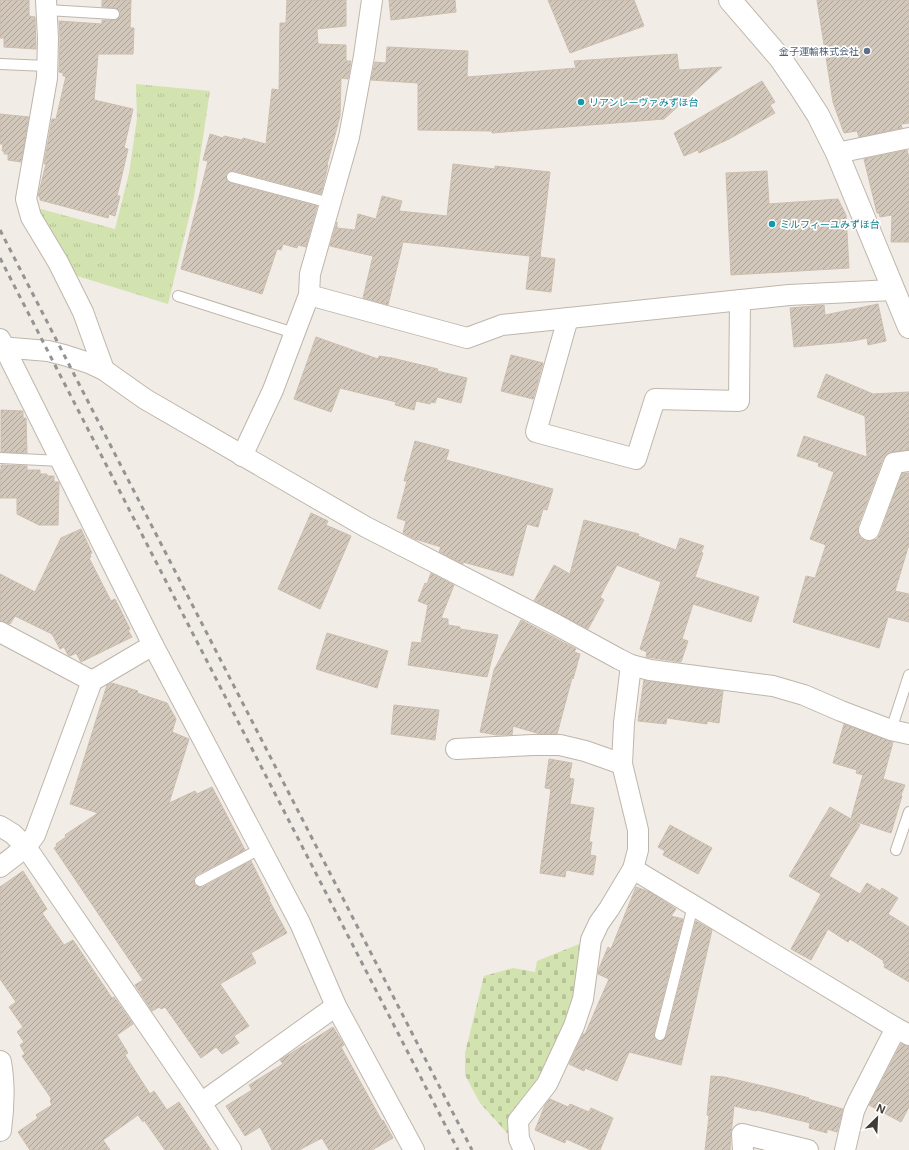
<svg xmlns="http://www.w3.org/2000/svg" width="909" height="1150" viewBox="0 0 909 1150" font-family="Inter,'Noto Sans JP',sans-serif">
  <defs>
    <pattern id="grass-tufts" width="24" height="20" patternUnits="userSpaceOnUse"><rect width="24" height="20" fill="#d2e3b0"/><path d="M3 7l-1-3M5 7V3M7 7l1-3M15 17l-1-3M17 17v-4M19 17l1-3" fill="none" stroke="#b6c498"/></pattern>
    <pattern id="cemetery-stones" width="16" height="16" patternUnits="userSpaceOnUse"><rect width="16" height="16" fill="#d2e3b0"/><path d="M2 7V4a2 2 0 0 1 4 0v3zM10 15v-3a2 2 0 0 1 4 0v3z" fill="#b6c498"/></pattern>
    <pattern id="building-hatch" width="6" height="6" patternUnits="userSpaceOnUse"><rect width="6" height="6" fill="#d2c7bb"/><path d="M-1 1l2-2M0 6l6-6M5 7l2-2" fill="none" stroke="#aca399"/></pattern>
  </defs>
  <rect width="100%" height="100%" fill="#f1ece5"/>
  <path fill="url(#grass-tufts)" d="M136,84L210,91L194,197L168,304L74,275L37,208L115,229L129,173L137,119Z"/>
  <path fill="url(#cemetery-stones)" d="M584,942L575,997L543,1078L512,1117L508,1134L480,1103L465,1075V1053L484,976L513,968L535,972L537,961Z"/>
  <g fill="url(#building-hatch)" stroke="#ccbeaf">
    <path d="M0,0H29V16L35,17L36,49L4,47V38H0Z"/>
    <path d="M102,0H131L130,28H134L133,54H98L94,100L133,109L124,148L128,149L117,196H120L115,216L109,214L108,218L40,200V197L38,196L46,164H44L52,119H56L66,76H63V73L59,72L60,38L59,21L102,24V20H117L120,15V11L115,8L102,7Z"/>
    <path d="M287,0H346V26L317,29L318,44L346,45V61H351L348,79L341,78L340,116L327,165H328L321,194L234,171H230L226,175V179L230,183L317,206L306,247L298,245L297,248L283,244L281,250L277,249L262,294L181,269L208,161L203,160L210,134L223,138L224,136L242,140L243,138L266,144L272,89L279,90L280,23H286Z"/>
    <path d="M389,0H455L456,12L391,20Z"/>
    <path d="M548,0H634L644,26L570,53Z"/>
    <path d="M817,0H909V123L901,124L902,128L859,137L857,131L844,133L833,102Z"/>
    <path d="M387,47L468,51L467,77L576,68L574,61L677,54L679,70L722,67L664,119L492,133V131L418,130V83L371,80L375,62L386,63Z"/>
    <path d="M762,81L775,102L770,105L775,113L729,139L699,153L698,150L684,156L674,133Z"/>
    <path d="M0,114L29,117L21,162L8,160V154H4V151H2L3,144H0Z"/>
    <path d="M907,150L909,158V242H891L892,215L880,217L879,213H877L864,159Z"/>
    <path d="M453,164L495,169V166L550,172L540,257L555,259L551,292L526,289L530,256L403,242L388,305L363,298L373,256L330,246L337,222V228L355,230L358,214L376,219L382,196L402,201L399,211L447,216Z"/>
    <path d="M767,171L769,204L838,199L846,215L849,268L731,275L726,173Z"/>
    <path d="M878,304L886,341L868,345L867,338L853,341L794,347L790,308L824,305L825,315Z"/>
    <path d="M316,337L378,359L379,356L392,358L438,369L437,371L467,378L461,403L437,397L435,403L431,402L430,404L416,401L414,410L395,405L396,402L340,388L331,412L294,399Z"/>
    <path d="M511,355L543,363L533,399L501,391Z"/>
    <path d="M826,374L873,394L909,392V450L892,452L887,454L883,459L858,526V532L860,537L865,541H871L877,539L880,534L902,473H909V544L895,591L909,594V622L888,617L879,648L793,622L806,576L815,578L826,545L810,539L834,472L818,466L819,463L797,456L804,436L867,457L865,416L817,397Z"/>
    <path d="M1,410L23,411V418H26L27,453L1,452Z"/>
    <path d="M415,441L449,450L446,460L553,489L547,510L543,509L538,527L527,524L513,576L463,562V564L439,552L441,547L415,539L403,533L406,521L397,518L407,481H404Z"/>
    <path d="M1,465L27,466V470H40V474H47V476H54V482H59L58,525H39L17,514V498H0V470H1Z"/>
    <path d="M311,513L328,521L326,525L351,536L320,609L278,589Z"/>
    <path d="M584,520L639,534L638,536L676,550L680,538L704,546L701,552L703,553L695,577L759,597L751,622L693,604L682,639L688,641L681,662L646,657L647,652L640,649L661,582L617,565L600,597L604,600L588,629L534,601L554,565L570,574Z"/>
    <path d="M81,529L92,553L90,554L91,557L89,558L111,601L115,599L130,629L128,630L132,637L81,662L76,653L70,656L68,655L64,647L60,649L52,634L15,616L10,624L0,621V574L35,592L61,538Z"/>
    <path d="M431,573L454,585L441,618L448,619V625L460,627V629L498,635L487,677L408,665L412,642L421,643L428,605L418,601L425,583L427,584Z"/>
    <path d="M521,620L576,649L574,652L580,654L573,679L572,678L557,734H540L513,726L512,735H497L480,732L494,670Z"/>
    <path d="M327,633L388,651L377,688L316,669Z"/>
    <path d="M644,680L723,691L719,723L707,721V724L667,718L666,724L638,721Z"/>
    <path d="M112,683L138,691L137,693L167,703L176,719L172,732L189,739L169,803L195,791L197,794L212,787L245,850L197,875L194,880V884L199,887H203L251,861L270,899L269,900L287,933L251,953L256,963L220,984L249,1026L234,1036L239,1043L222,1054L216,1047L201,1058L165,1007L161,1009L159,1007L152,1011L135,985L143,980L54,848L57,846L56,844L66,837L65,835L98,813L70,804L107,685Z"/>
    <path d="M394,705L439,710L435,740L391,734Z"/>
    <path d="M844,724L893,742L883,779L905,785L901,795L902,796L891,833L854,821L860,825L829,876L860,894L867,883L880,891L882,888L898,898L888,914L909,927V982L884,967L885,964L883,963L884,961L850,939L848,942L828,929L811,960L791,949L821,894L789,876L830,807L851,819L863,775L856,773L857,770L833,763Z"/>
    <path d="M549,759L572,763L569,778L574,779L570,804L594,808L589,842H592L590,855L596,856L593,875L566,870L565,877L540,873L551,789L545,788Z"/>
    <path d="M670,825L712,848L698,874L663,855L665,851L658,847Z"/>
    <path d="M23,871L47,909L42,913L64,945L73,940L110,995L112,998L114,997L133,1024L117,1035L128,1053L125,1055L150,1094L154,1091L167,1110L179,1102L211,1150H165L144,1120L143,1122L138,1115L103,1140L110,1150H30L18,1132L38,1118L36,1115L52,1105L50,1101L51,1100V1098L22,1056L25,1054L20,1045L24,1042L17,1032L23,1027L9,1007L16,1002L0,979V887Z"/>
    <path d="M636,887L650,892L676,909L671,916L683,919L654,1033V1037L658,1041H662L666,1037L696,921L712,930L681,1065L629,1052L617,1081L585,1068L584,1071L569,1064L583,1034H585L609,979L598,974V971L608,947L611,949Z"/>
    <path d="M333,1027L344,1045L341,1047L382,1121L383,1120L393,1138L372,1150H329L322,1138L299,1150H272L260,1127L245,1136L226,1106L252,1090L249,1085L283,1064L280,1060Z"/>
    <path d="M901,1044L909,1046V1107L901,1122L869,1105Z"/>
    <path d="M711,1076L724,1077L772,1088L809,1098L808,1099L843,1109L837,1132L827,1129V1133L809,1128L810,1123L757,1110L756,1111L734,1106L731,1134L730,1150H705L709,1116L707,1115Z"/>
    <path d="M550,1099L568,1107L570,1104L589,1112L591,1108L613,1118L600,1150H591L566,1139L565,1143L535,1130L545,1105Z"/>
  </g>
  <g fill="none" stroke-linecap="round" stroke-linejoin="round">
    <g stroke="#bfb6ab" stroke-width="12">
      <g id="service">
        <path d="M47,10L114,14"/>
        <path d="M0,64L47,66"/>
        <path d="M232,177L330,203"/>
        <path d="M178,296L294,333"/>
        <path d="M0,458L61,461"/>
        <path d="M891,730L909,675"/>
        <path d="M896,850L909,812"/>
        <path d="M200,881L260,849"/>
        <path d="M660,1035L693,906"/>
      </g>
    </g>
    <g stroke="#bfb6ab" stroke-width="22">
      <g id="minor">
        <path d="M46,0L48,38L47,78L26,199L31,217L58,262L83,312L104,370"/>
        <path d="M837,153L909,138"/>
        <path d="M309,295L467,338L502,325L789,295L893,290"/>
        <path d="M568,318L536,432L636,459L655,399L739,401L740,300"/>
        <path d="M0,339L153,645L300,923L336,1006L414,1150"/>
        <path d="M0,347L48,351L64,355L89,363L104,370L145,399L366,527L555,624L619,659L631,665L650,670L773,686L804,695L841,711L891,730L909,734"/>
        <path d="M242,456L273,390L309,295L310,274L349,137L364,56L372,0"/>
        <path d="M869,530L894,463L909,461"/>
        <path d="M0,632L92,681"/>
        <path d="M456,749L533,745H560L585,751L622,764"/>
        <path d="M0,826L13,834L26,847L201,1103L231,1150"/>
        <path d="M0,867L26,847L35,835L92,681L153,645"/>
        <path d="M633,869L896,1028L909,1035"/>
        <path d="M201,1103L336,1006"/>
        <path d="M524,1150L519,1139L518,1121L547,1084L574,1026L583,999L591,940L599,923L609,909L633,869L638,850V830L622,764L624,723L631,665"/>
        <path d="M743,1150L742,1134L808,1150"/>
        <path d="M845,1150L854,1111L858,1102L896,1028"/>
      </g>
    </g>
    <g stroke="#bfb6ab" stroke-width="24">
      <g id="tertiary">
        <path d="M730,0L780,58L800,87L818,115L837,153L909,327"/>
        <path d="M0,1062C4,1085 3,1108 0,1130"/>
      </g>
    </g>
    <use href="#service" stroke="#fff" stroke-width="10"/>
    <use href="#minor" stroke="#fff" stroke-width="20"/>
    <use href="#tertiary" stroke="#fff" stroke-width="22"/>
    <g stroke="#949494" stroke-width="3" stroke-dasharray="5 5" stroke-linecap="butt">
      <path d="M0,230L472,1150"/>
      <path d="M0,258L458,1150"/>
    </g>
  </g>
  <circle fill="#5c6f8a" stroke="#fff" stroke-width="1.5" cx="867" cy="51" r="4"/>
  <g fill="#0f9aa8" stroke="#fff" stroke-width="1.5">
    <circle cx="581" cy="102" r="4"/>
    <circle cx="772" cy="224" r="4"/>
  </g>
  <g text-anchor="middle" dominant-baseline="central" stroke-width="3.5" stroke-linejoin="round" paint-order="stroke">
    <g font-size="10" fill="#4e5e75" stroke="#fff" text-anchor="end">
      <text x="859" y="51">金子運輸株式会社</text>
    </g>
    <g font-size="10" fill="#0d838f" stroke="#fff" text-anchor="start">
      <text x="589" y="102">リアンレーヴァみずほ台</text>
      <text x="780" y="224">ミルフィーユみずほ台</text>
    </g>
  </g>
  <g transform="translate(877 1118) rotate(24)" stroke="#ffffff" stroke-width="3" paint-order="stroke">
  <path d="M0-3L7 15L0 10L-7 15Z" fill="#433c35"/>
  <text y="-6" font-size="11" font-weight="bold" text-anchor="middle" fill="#433c35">N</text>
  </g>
</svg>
